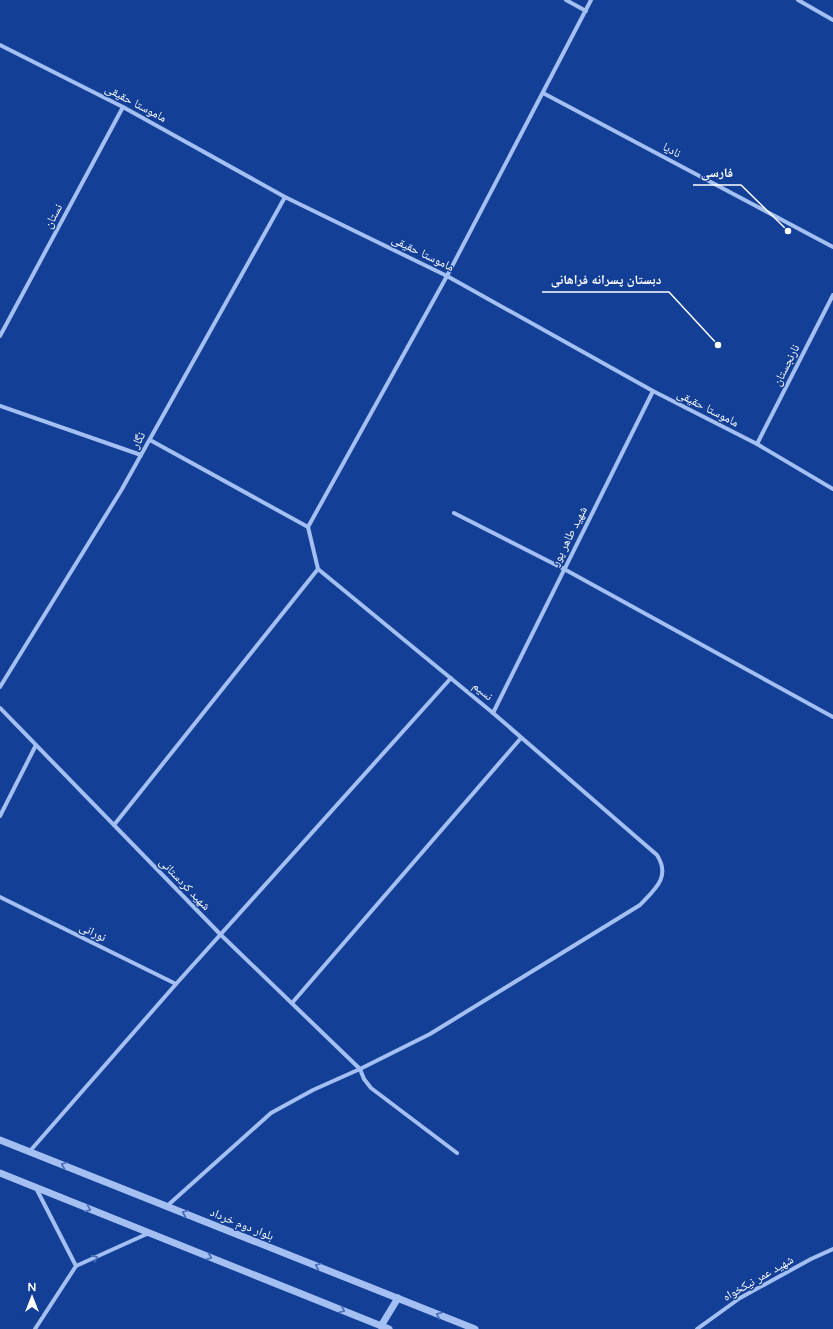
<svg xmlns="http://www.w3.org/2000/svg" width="833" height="1329" viewBox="0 0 833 1329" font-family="'Varela Round','Noto Naskh Arabic',sans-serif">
  <rect width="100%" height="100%" fill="#133f96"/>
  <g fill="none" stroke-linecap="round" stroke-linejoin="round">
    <g stroke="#a4bff2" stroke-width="4">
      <path d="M566,0L586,11"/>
      <path d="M798,0L833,20"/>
      <path d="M0,45L123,107L285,197L447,276L653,391L757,444L833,489"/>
      <path d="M543,93L833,247"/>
      <path d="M0,336L123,107"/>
      <path d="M0,406L141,455"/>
      <path d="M150,440L308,527"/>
      <path d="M757,444L833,295"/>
      <path d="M454,513L564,569L833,717"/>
      <path d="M308,527L447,276L591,0"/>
      <path d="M0,687L122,489L285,197"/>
      <path d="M0,708L221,935L360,1069L364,1079L371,1088L457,1153"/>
      <path d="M493,713L653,391"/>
      <path d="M0,816L36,745"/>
      <path d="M114,825L318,569"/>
      <path d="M0,897L176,984"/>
      <path d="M292,1003L521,738"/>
      <path d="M30,1151L176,984L451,678"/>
      <path d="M36,1188L76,1266L149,1233"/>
      <path d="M167,1206L271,1113L313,1090L360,1069L430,1034L640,905C655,889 671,877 657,855L493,713L318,569L308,527"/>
      <path d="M35,1329L76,1266"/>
      <path d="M697,1329L740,1298L811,1259L833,1249"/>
    </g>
    <g stroke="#a4bff2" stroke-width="7">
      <path d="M0,1140L475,1329"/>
      <path d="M0,1173L389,1329"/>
      <path d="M381,1326L398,1298"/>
    </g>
  </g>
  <defs><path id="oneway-chevron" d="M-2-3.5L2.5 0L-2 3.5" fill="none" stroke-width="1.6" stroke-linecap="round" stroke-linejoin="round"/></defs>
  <g stroke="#466cb6">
    <use href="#oneway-chevron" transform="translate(64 1165) rotate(-158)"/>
    <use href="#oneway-chevron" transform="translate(88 1209) rotate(22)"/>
    <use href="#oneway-chevron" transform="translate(185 1213) rotate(-158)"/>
    <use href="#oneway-chevron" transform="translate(209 1257) rotate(22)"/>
    <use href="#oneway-chevron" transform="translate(95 1258) rotate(-24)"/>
    <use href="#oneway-chevron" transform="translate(318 1266) rotate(-158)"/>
    <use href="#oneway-chevron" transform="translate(342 1310) rotate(22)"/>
    <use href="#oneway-chevron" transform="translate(439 1315) rotate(-158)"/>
  </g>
  <g text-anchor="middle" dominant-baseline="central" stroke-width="3" stroke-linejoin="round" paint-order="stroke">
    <g font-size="12" fill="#fff" stroke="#133f96">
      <text transform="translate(136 103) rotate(28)">ماموستا حقیقی</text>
      <text transform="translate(672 150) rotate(28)">نادیا</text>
      <text transform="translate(53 216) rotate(-62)">نستان</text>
      <text transform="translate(423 253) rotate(26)">ماموستا حقیقی</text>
      <text transform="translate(786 365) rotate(-63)">نارنجستان</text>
      <text transform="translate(708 408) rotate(27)">ماموستا حقیقی</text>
      <text transform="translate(138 440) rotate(-61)">نگار</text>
      <text transform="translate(569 536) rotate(-63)">شهید طاهر پور</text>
      <text transform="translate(483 691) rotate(40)">نسیم</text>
      <text transform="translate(185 884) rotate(46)">شهید کردستانی</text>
      <text transform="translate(93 932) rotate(26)">نورانی</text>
      <text transform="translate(242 1224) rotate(22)">بلوار دوم خرداد</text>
      <text transform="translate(758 1278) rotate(-30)">شهید عمر نیکخواه</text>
    </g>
  </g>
  <path fill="none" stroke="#fff" stroke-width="1.5" d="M788 231L741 185H693M718 345L669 292H542"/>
  <g fill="#fff" stroke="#133f96" stroke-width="1.5">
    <circle cx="788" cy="231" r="4"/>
    <circle cx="718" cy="345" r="4"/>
  </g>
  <g font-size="13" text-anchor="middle" font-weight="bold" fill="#fff" stroke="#133f96" stroke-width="3" stroke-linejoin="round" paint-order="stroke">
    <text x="717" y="177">فارسی</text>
    <text x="606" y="284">دبستان پسرانه فراهانی</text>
  </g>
  <g transform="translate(32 1297)" stroke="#133f96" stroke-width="3" paint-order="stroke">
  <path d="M0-3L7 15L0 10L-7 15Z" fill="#ffffff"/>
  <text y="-6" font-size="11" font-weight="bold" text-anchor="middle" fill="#ffffff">N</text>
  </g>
</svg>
